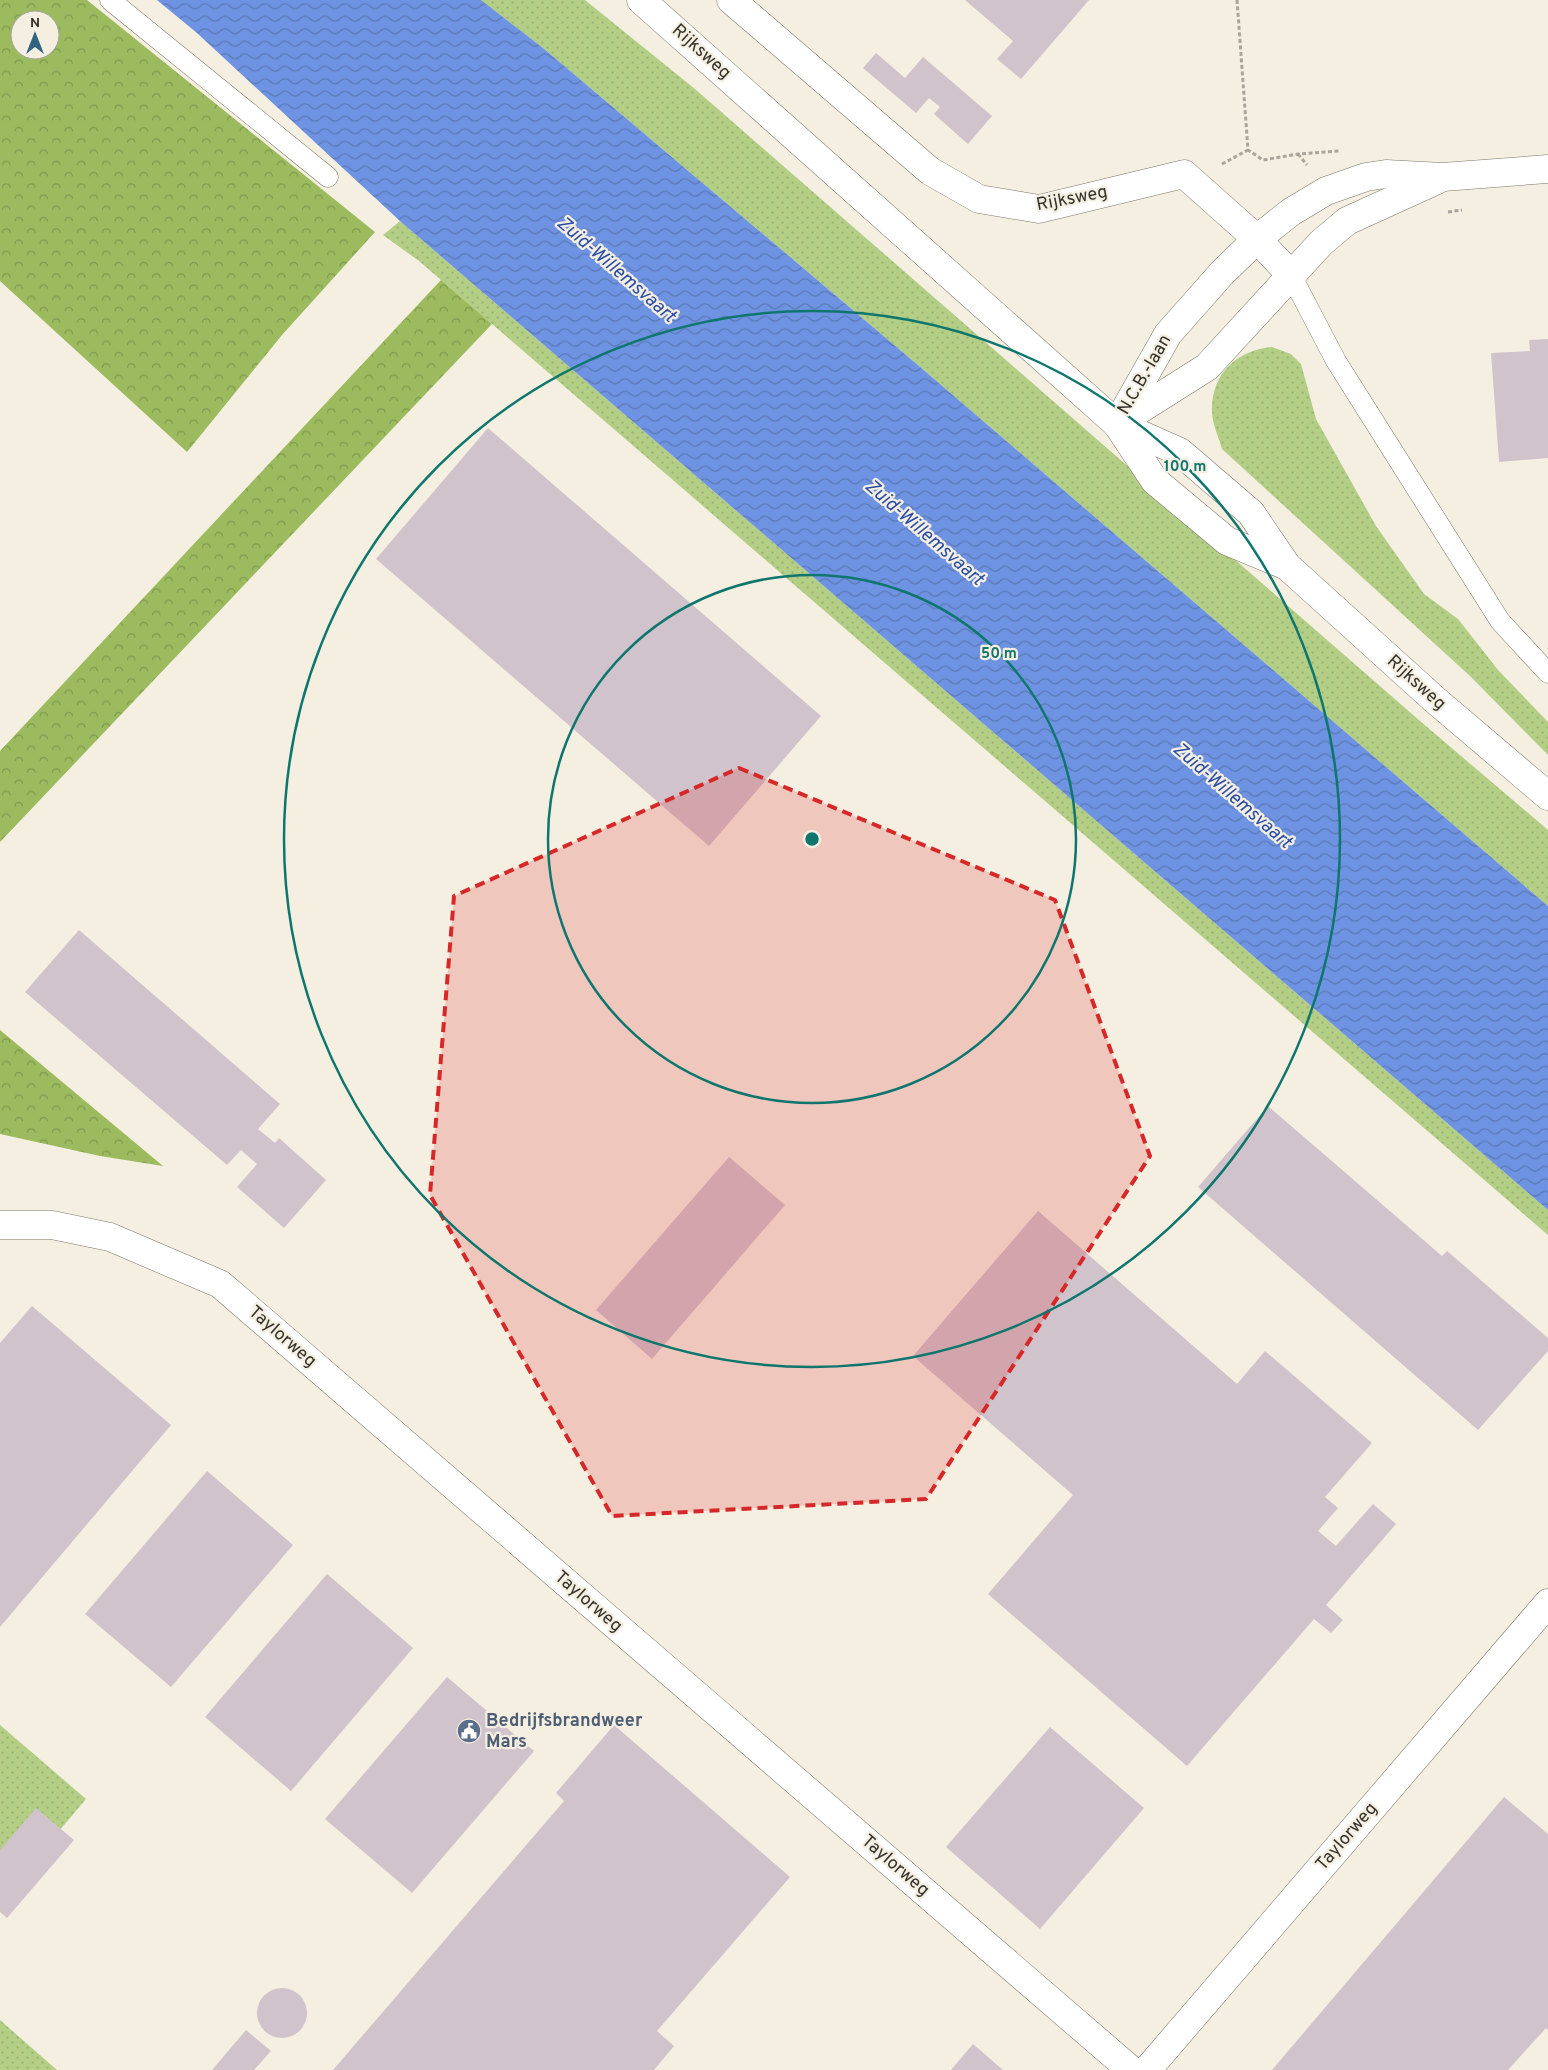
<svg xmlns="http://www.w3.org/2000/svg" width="1548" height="2070" viewBox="0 0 1548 2070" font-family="Overpass,sans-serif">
  <defs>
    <pattern id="grass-dots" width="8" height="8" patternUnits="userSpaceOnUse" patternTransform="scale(1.25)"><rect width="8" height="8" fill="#b3ce85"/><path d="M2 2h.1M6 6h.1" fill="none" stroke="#9ab173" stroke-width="1.8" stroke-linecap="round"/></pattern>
    <pattern id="forest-crowns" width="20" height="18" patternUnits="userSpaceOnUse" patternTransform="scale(1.25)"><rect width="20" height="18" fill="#9bbb5e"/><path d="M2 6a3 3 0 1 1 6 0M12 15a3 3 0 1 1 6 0" fill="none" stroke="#7f994e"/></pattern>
    <pattern id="water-waves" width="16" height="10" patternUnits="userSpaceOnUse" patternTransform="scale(1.25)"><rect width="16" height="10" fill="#6e93e2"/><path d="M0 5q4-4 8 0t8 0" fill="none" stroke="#5b79b7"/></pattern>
  </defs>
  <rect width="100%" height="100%" fill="#f5efe1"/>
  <g fill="url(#grass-dots)">
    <path d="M481,0H585L695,89L1420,721L1548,830V906L919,366L543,48Z"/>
    <path d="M400,221L1548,1210V1235L419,261L383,235Z"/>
    <path d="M1272,347L1291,354L1301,364L1316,419L1376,526L1424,594L1458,619L1498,670L1548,722V755L1470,676L1222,449C1219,438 1212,423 1212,411C1211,374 1237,350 1272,347Z"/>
    <path d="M0,1725L86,1799L0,1901Z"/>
    <path d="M0,2020L57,2070H0Z"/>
  </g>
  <g fill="url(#forest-crowns)" fill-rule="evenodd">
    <path d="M0,0H87L375,232L282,335L187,452L0,281ZM20,20H50V50H20Z"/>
    <path d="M441,280L492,324L0,842V751Z"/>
    <path d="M0,1030L163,1166L100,1156L0,1134Z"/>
  </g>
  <path fill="url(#water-waves)" d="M157,0H481L543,48L919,366L1548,906V1210L400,221L197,33Z"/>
  <g fill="#d1c3cc">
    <path d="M965,0H1089L1021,79L997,59L1013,41Z"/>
    <path d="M876,53L905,78L923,57L992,116L968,144L934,114L940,107L929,98L916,113L863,68Z"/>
    <path d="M1548,339V458L1499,462L1491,353L1530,351L1529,340Z"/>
    <path d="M488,428L821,716L709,846L376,559Z"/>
    <path d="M79,930L280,1104L258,1129L275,1143L279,1138L326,1180L284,1228L237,1187L257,1164L241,1150L227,1165L25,992Z"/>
    <path d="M1268,1106L1442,1256L1447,1251L1548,1338V1351L1478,1430L1198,1187Z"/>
    <path d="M729,1157L785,1205L652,1359L596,1310Z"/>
    <path d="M1038,1211L1237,1384L1265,1351L1372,1443L1325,1497L1338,1508L1318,1531L1336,1546L1373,1504L1396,1524L1326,1605L1343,1620L1331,1633L1314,1619L1187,1766L988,1594L1073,1495L913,1356Z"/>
    <path d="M32,1306L171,1425L0,1627V1343Z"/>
    <path d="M207,1471L293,1545L171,1687L85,1614Z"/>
    <path d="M327,1574L413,1648L291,1791L205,1717Z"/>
    <path d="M447,1677L534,1751L412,1893L325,1819Z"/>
    <path d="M614,1725L790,1877L657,2031L674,2046L654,2070H333L564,1801L556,1793Z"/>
    <path d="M1050,1727L1144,1808L1040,1929L946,1847Z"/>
    <path d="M1504,1797L1548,1834V2030L1546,2028L1508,2070H1272Z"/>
    <path d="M36,1808L74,1840L7,1918L0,1912V1850Z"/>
    <circle cx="282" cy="2013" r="25"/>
    <path d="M246,2030L271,2051L254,2070H212Z"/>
    <path d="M973,2044L1003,2070H951Z"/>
  </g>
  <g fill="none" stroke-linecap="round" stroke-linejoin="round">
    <g stroke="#7b7669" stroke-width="21">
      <g id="lane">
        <path d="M110,0L328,177"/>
        <path d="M1291,275L1336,361L1500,621L1548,673"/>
      </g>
    </g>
    <g stroke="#7b7669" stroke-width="29">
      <g id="street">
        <path d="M731,0L930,171L979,199L1039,209L1184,174L1257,239L1291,275"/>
        <path d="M1120,422L1207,367L1321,243L1347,221L1437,180"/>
        <path d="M1117,424L1168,334L1222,273L1257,239L1291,212L1326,191L1366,177L1386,174L1443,177L1548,169"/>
        <path d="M0,1225H52L110,1237L220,1284L1131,2070"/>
        <path d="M1147,2070L1548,1603"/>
      </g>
    </g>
    <g stroke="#7b7669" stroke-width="29">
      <g id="primary">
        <path d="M641,0L1117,424L1155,481L1227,541L1287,566"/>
        <path d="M1117,424L1180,452L1251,513L1287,566L1434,699L1548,796"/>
      </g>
    </g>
    <g stroke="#aaa59b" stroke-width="3" stroke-dasharray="4 2.5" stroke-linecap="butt">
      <path d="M1237,0L1248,150L1263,160L1298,154L1339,151"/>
      <path d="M1298,154L1307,165"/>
      <path d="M1222,164L1248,150"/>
      <path d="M1448,212L1462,210"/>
    </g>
    <use href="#lane" stroke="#fff" stroke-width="20"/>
    <use href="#street" stroke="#fff" stroke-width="28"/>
    <use href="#primary" stroke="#fff" stroke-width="28"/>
  </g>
  <path fill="#d62828" fill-opacity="0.2" stroke="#d62828" stroke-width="4" stroke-dasharray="10 6" stroke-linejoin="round" d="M739,768L1055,900L1150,1156L926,1499L612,1516L430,1195L454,896Z"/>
  <g fill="none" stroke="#0f766e" stroke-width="2.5">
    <circle cx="812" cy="839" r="264"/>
    <circle cx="812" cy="839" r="528"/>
  </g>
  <defs>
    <g id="civic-disc" transform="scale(1.25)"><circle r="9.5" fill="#5c6f8a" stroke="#f5efe1"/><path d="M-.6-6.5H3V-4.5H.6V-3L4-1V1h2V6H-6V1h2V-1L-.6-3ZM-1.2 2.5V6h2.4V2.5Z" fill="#fff"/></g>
  </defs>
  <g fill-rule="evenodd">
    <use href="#civic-disc" x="469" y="1731"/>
  </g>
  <g text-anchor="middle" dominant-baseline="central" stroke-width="4.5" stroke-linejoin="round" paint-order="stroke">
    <g font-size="18" fill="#33312c" stroke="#f5efe1">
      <text transform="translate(701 52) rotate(42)">Rijksweg</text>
      <text transform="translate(1072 199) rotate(-11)">Rijksweg</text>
      <text transform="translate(1145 375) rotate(-60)">N.C.B.-laan</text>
      <text transform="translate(1416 683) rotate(42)">Rijksweg</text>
      <text transform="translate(282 1337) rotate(41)">Taylorweg</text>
      <text transform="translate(588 1602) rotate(41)">Taylorweg</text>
      <text transform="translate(1347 1837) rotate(-49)">Taylorweg</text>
      <text transform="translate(895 1866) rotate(41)">Taylorweg</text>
    </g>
    <g font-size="18" font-weight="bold" fill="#4e5e75" stroke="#f5efe1" text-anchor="start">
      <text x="486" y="1721">Bedrijfsbrandweer<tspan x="486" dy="21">Mars</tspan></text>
    </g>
    <g font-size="19" font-style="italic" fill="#264ba8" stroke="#f5efe1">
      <text transform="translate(616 270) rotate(41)">Zuid-Willemsvaart</text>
      <text transform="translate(924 533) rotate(41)">Zuid-Willemsvaart</text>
      <text transform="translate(1232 796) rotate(41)">Zuid-Willemsvaart</text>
    </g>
  </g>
  <circle cx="812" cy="839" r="8" fill="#0f766e" stroke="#f5efe1" stroke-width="2.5"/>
  <g font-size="15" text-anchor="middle" font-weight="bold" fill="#0f766e" stroke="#f5efe1" stroke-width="4.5" stroke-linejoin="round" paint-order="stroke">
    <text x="1185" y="471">100 m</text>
    <text x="999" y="658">50 m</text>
  </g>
  <g transform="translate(35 35)"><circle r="24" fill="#f5efe1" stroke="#a7a399"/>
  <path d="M0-4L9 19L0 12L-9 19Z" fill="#326381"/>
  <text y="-8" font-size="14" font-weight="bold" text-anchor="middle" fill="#33312c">N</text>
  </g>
</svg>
